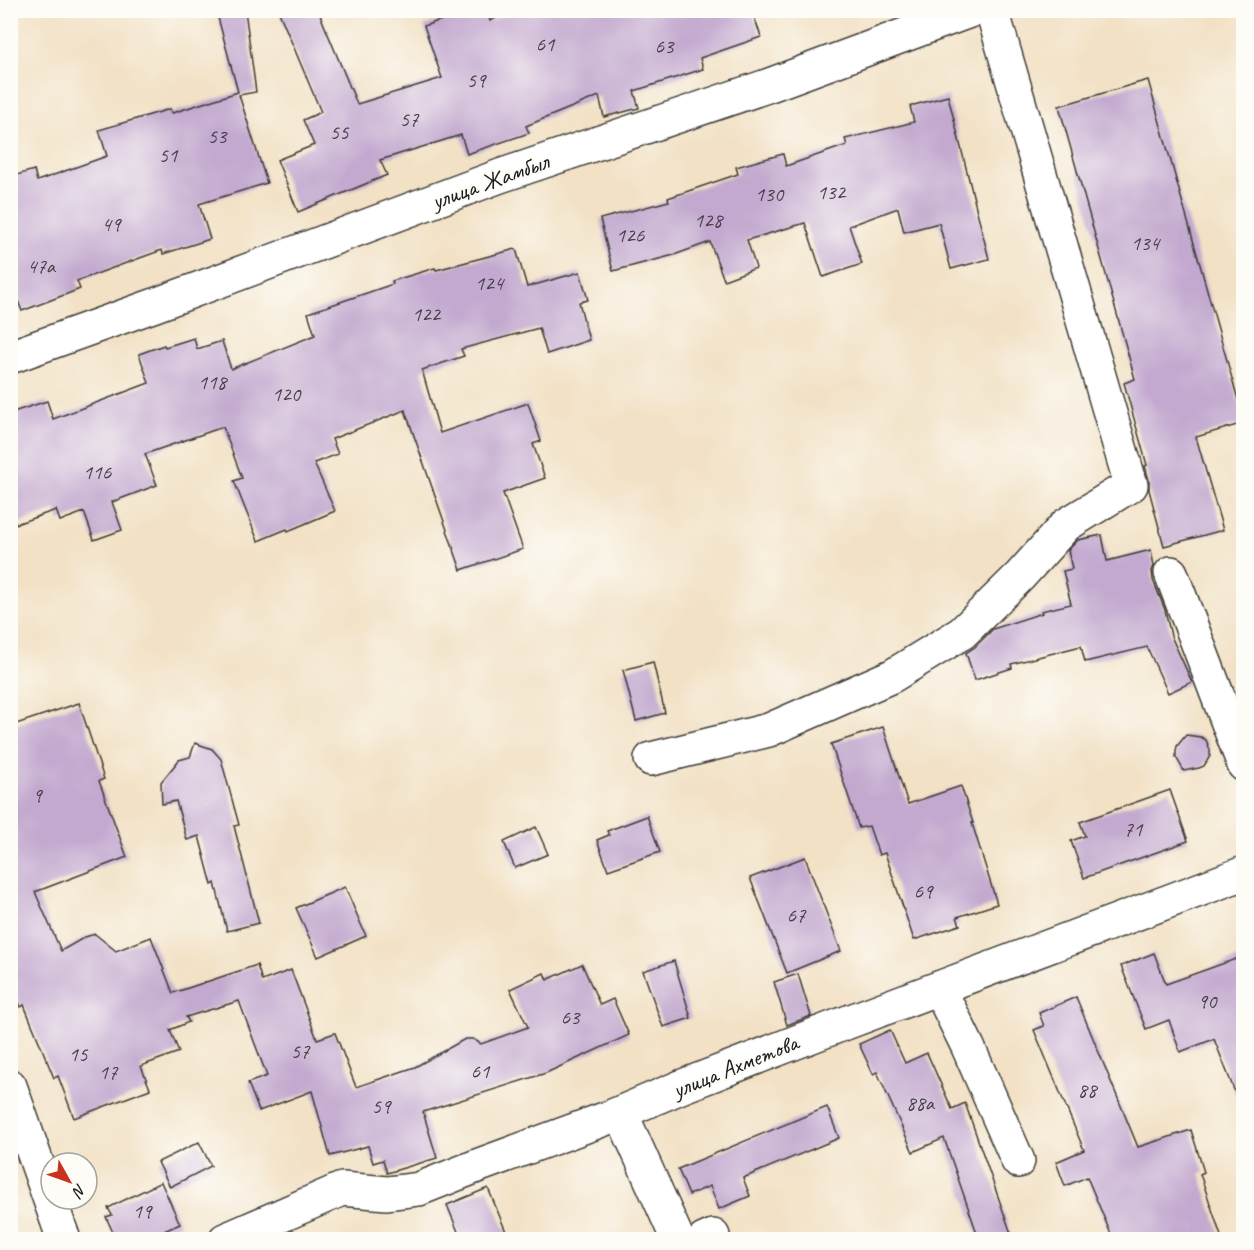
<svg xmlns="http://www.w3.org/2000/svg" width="1254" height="1250" viewBox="0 0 1254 1250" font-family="Caveat,sans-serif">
  <rect width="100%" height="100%" fill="#fdfcf7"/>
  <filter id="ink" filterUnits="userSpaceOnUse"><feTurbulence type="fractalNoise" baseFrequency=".0167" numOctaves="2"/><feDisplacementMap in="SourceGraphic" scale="12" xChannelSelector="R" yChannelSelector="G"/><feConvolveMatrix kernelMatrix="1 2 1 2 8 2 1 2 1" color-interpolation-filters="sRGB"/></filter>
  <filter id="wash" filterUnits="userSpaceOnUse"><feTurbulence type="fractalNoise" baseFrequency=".008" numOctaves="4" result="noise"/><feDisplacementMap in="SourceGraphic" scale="24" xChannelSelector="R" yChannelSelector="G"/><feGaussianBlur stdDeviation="1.35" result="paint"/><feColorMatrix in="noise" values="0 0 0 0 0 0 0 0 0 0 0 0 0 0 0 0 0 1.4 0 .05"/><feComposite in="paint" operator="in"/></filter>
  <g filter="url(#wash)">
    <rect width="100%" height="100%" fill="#f2e1c5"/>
    <g id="blocks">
      <g fill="#c3a9cf">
        <path d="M216,10H245L256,92L239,95L267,183L199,204L210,239L163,254L162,250L77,281L80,289L22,311L10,281V177L34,170L37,181L107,156L99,130L170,109L172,113L238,92Z"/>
        <path d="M278,10H318L357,104L442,78L424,26L470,10H487L490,21L513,10H694L710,15L722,10H752L761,37L700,58L703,69L634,91L639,108L604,117L599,96L526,126L529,133L467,154L461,135L380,160L387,175L298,212L277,160L314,145L303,120L321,112Z"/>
        <path d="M1148,80L1244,421V423L1196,437L1223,530L1164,546L1149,490V480L1145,466L1147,465L1124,383L1135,379L1059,106Z"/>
        <path d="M948,96L989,259L951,269L939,223L904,232L898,208L849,226L862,264L823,277L805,223L747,240L756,268L724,280L710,242L674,255L613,271L600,219L669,201L668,198L738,174L736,167L783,154L786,166L847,145L845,139L914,122L910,106Z"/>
        <path d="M516,249L527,287L580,272L588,300L579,302L589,340L547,354L539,328L461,349L464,356L422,370L440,433L528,403L541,441L533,444L545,478L503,493L523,549L461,570L405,410L332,439L338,454L314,463L335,511L288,531L287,529L258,541L234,481L242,478L223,427L145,454L157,485L112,502L122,530L94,540L84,512L60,521L56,510L16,524L10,510V413L47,401L53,419L149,383L139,354L164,345L165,347L194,338L197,349L222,341L231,369L315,335L308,313L393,284L392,281L435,268L436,270Z"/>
        <path d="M1102,535L1107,561L1151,550L1154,566L1152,571L1153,580L1165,610L1171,636L1192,682L1168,693L1147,647L1085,662L1081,646L1011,664L1012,668L975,680L966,653L975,647L993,629L1042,613L1041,611L1071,604L1063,571L1072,569L1068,550L1078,540Z"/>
        <path d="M653,662L665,713L636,721L623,670Z"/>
        <path d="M79,703L104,779L99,781L127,857L35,892L61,951L85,937L95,934L116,951L151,937L173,993L257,965L262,981L291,970L317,1039L335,1033L356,1087L415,1067L465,1039H473L481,1044L528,1027L510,989L544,973L547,980L582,964L600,1005L613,999L629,1035L546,1073L423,1112L437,1158L387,1173L383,1160L373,1163L368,1146L330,1156L312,1091L259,1111L248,1083L267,1076L239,1001L186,1017L189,1022L170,1030L179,1052L141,1066L150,1089L74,1118L58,1076L54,1078L24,1005L21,1007L10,984V726Z"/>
        <path d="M883,727L908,804L961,786L973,823H972L997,904L957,917L960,925L914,940L885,853L879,855L869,826L859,828L831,744Z"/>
        <path d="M1186,735L1201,737L1206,740L1210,750V756L1204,766L1199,768L1184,771L1176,757V751L1177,746Z"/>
        <path d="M195,743L212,749L221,759L239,825L234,826L259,923L227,931L215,883L212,885L199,836L187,840L176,801L162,804L161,782L179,760L190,757Z"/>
        <path d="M1170,790L1188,841L1084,878L1071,841L1085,836L1080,822Z"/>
        <path d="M647,816L660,852L608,870L597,840L609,835L607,831Z"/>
        <path d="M536,827L548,854L515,868L504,842Z"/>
        <path d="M805,857L841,951L787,973L750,878Z"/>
        <path d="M345,887L366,936L318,957L296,908Z"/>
        <path d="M1154,953L1166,984L1244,956V1109L1242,1110L1214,1039L1180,1052L1169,1020L1146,1029L1121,966Z"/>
        <path d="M674,961L691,1018L663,1027L643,971Z"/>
        <path d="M798,974L811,1016L787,1025L774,982Z"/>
        <path d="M1076,997L1138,1147L1191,1130L1204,1172L1200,1174L1222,1239H1113L1087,1177L1065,1186L1056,1162L1084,1150L1034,1030L1044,1026L1039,1013Z"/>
        <path d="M890,1030L905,1063L927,1053L952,1109L965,1103L1013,1239H979L944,1138L913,1152L877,1072L873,1074L859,1044Z"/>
        <path d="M827,1107L839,1138L743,1178L750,1196L719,1209L710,1186L689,1195L678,1169Z"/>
        <path d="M199,1142L211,1166L170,1187L158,1162Z"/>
        <path d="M161,1182L180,1224L146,1239H116L106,1217L112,1215L108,1208Z"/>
        <path d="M488,1188L509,1239H461L447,1205Z"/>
      </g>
    </g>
  </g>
  <g filter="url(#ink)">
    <use href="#blocks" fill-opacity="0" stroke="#3c3a35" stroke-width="1.5"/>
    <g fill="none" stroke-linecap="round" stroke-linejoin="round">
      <g stroke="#3c3a35" stroke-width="36">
        <g id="minor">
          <path d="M10,357L155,305L500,176L767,86L972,10"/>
          <path d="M1171,573L1244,765"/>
          <path d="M651,759L769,730L892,676L962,633L1020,576L1066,525L1131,485L992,10"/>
          <path d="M939,988L968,1047L1018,1161"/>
          <path d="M10,1086L64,1240"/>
          <path d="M621,1113L678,1240"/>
          <path d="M225,1240L342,1189L387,1193L419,1189L477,1166L610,1117L683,1086L835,1027L1244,873"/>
          <path d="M704,1240L713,1236"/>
        </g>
      </g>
      <use href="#minor" stroke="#fff" stroke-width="33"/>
    </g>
  </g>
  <g text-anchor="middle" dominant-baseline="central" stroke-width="4.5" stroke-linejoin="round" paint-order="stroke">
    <g font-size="21" fill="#463f49">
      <text x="545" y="44">61</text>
      <text x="664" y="46">63</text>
      <text x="476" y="80">59</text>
      <text x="409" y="119">57</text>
      <text x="339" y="132">55</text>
      <text x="217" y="136">53</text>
      <text x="168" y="155">51</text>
      <text x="831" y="192">132</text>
      <text x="769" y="194">130</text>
      <text x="708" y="220">128</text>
      <text x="111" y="224">49</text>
      <text x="630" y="235">126</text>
      <text x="1145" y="243">134</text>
      <text x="41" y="266">47а</text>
      <text x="489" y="283">124</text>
      <text x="426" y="314">122</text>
      <text x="212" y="382">118</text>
      <text x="286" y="394">120</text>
      <text x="97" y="472">116</text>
      <text x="37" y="795">9</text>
      <text x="1133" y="829">71</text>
      <text x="923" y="891">69</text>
      <text x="796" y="915">67</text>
      <text x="1207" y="1001">90</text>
      <text x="570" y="1017">63</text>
      <text x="300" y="1051">57</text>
      <text x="78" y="1054">15</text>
      <text x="480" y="1071">61</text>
      <text x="108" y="1072">17</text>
      <text x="1087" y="1090">88</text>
      <text x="920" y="1103">88а</text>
      <text x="381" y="1106">59</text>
      <text x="142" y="1211">19</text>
    </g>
    <g font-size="24" fill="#1c1c1c" stroke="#fdfcf7">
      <text transform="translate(490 181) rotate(-20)">улица Жамбыл</text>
      <text transform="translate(735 1066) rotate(-22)">улица Ахметова</text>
    </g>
  </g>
  <rect width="1254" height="1250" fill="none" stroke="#fdfcf7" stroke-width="36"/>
  <g transform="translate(69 1181) rotate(130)"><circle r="28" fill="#fdfcf7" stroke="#a3a29f" stroke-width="1.5"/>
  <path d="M0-4.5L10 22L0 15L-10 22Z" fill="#c8321e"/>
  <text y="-9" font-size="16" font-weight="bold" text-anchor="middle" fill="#1c1c1c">N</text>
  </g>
</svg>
